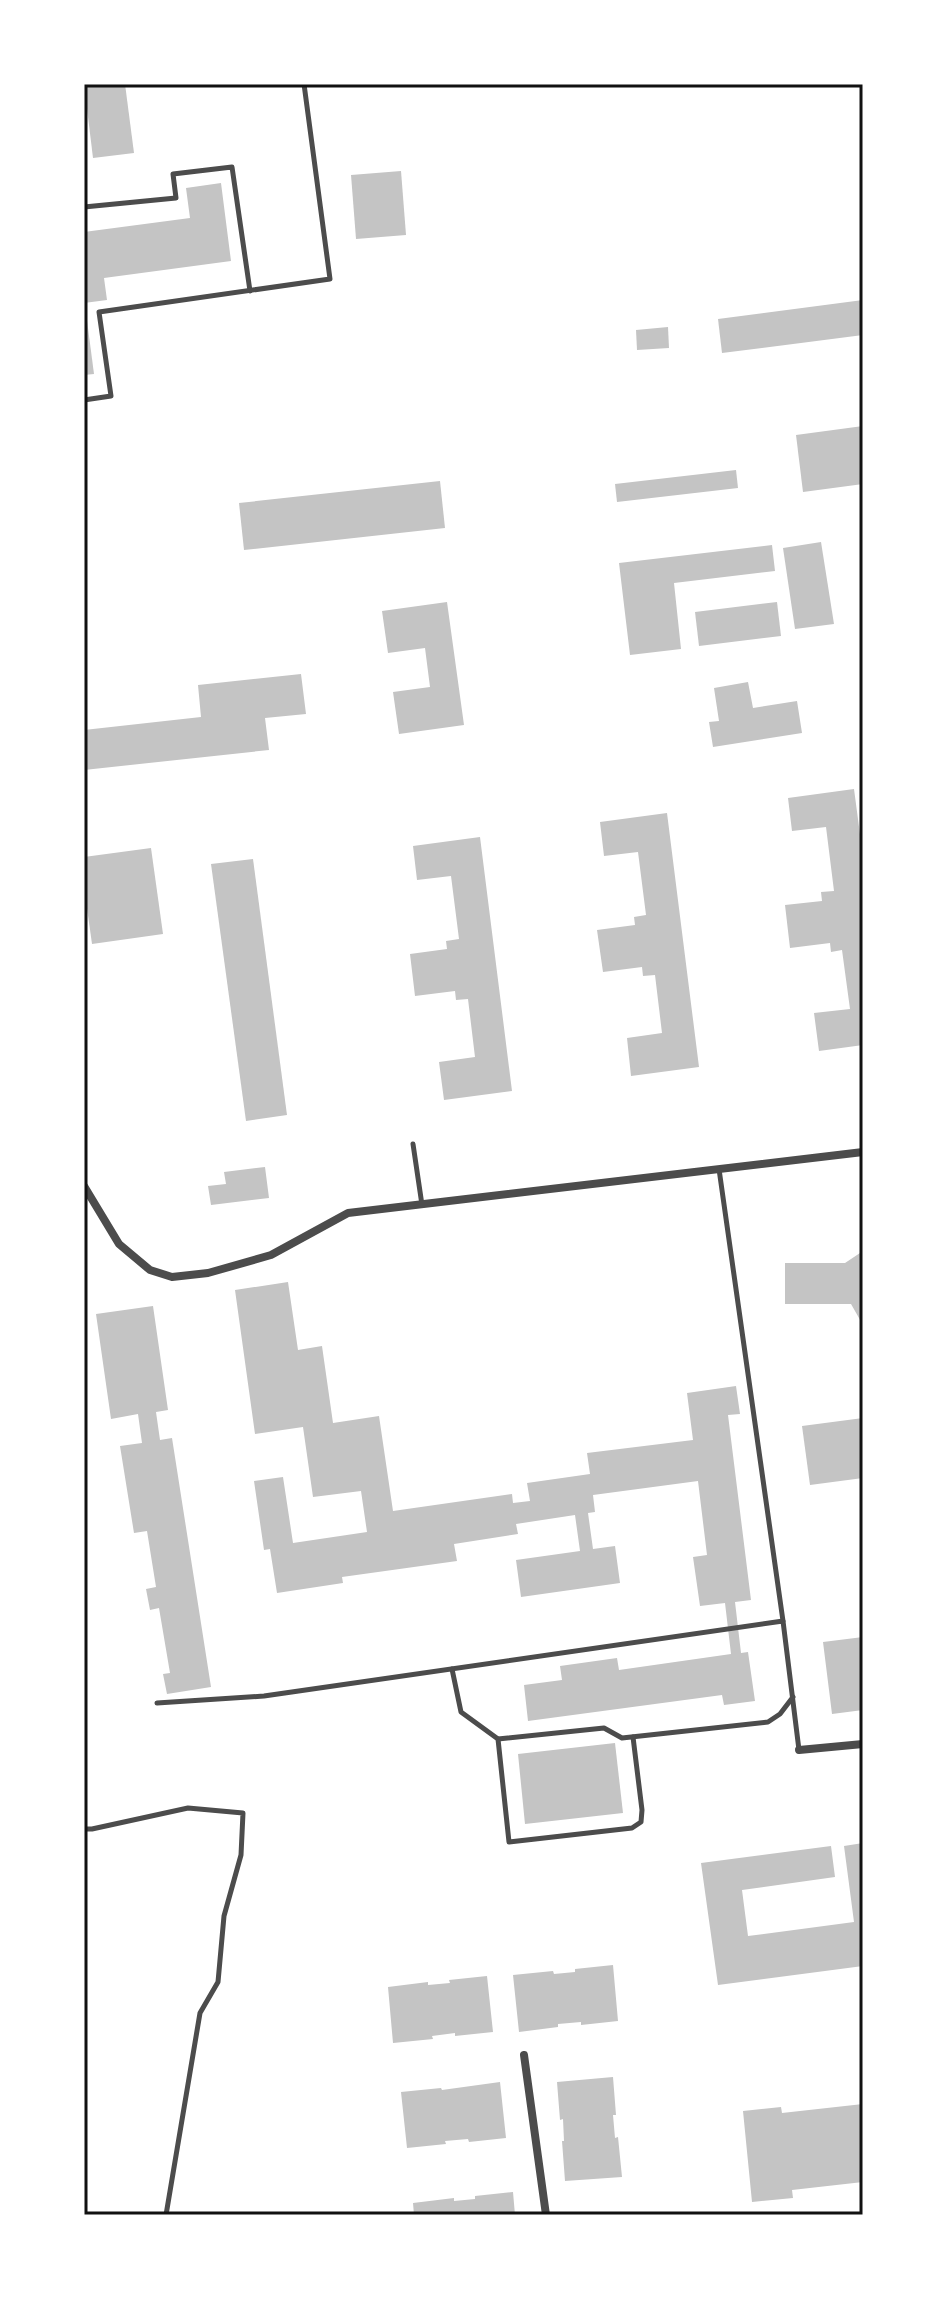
<svg xmlns="http://www.w3.org/2000/svg" width="947" height="2299" viewBox="0 0 947 2299" font-family="Inter,sans-serif">
  <rect width="100%" height="100%" fill="#fff"/>
  <g fill="#c4c4c4">
    <path d="M84,84H125L134,153L93,158Z"/>
    <path d="M401,171L406,235L356,239L351,175Z"/>
    <path d="M221,183L231,261L104,278L107,300L84,303V257H86L84,232L190,218L186,188Z"/>
    <path d="M863,300V335L722,353L718,319Z"/>
    <path d="M86,313L94,374L84,375V314Z"/>
    <path d="M668,327L669,348L637,350L636,330Z"/>
    <path d="M863,426V484L803,492L796,435Z"/>
    <path d="M736,470L738,488L617,502L615,484Z"/>
    <path d="M440,481L445,528L244,550L239,503Z"/>
    <path d="M821,542L834,624L795,629L783,548Z"/>
    <path d="M772,545L775,571L674,583L681,649L630,655L619,563Z"/>
    <path d="M447,602L464,725L399,734L393,692L430,687L425,648L388,653L382,611Z"/>
    <path d="M777,602L781,636L699,646L695,612Z"/>
    <path d="M301,674L306,714L265,718L269,750L84,770V730L201,717L198,685Z"/>
    <path d="M748,682L753,708L797,701L802,733L713,747L709,722L719,721L714,688Z"/>
    <path d="M854,789L863,857V1045L819,1051L814,1013L850,1009L842,950L831,952L830,943L790,948L785,905L822,901L821,892L834,891L826,827L792,831L788,798Z"/>
    <path d="M667,813L699,1067L631,1076L627,1038L662,1033L655,975L643,976L642,967L603,972L597,930L635,925L634,917L646,915L638,852L604,856L600,822Z"/>
    <path d="M480,837L512,1091L444,1100L439,1062L475,1057L468,999L456,1000L455,991L415,996L410,954L447,949L446,941L459,939L451,876L417,880L413,846Z"/>
    <path d="M151,848L163,934L92,944L84,887V857Z"/>
    <path d="M253,859L287,1115L246,1121L211,864Z"/>
    <path d="M265,1167L269,1198L211,1205L208,1186L226,1184L224,1172Z"/>
    <path d="M863,1251V1325L851,1304H785V1263H845Z"/>
    <path d="M288,1282L298,1350L322,1346L333,1423L379,1416L393,1511L512,1494L513,1503L530,1501L527,1483L590,1474L587,1453L693,1440L687,1393L736,1386L740,1414L728,1415L751,1600L735,1602L741,1653L748,1652L755,1701L724,1705L722,1695L528,1721L524,1685L562,1680L560,1666L617,1658L619,1670L731,1654L725,1603L700,1606L693,1557L707,1555L698,1481L593,1495L595,1512L588,1513L593,1549L615,1546L620,1583L521,1597L516,1560L580,1551L575,1515L516,1524L518,1534L454,1544L457,1561L342,1577L343,1583L277,1593L270,1549L264,1550L254,1481L283,1477L293,1543L367,1532L361,1491L313,1497L303,1427L255,1434L235,1290Z"/>
    <path d="M153,1306L168,1410L156,1412L160,1440L172,1438L211,1687L167,1694L163,1674L170,1673L159,1608L150,1610L146,1589L156,1587L147,1531L134,1533L120,1446L142,1443L138,1414L111,1419L96,1314Z"/>
    <path d="M863,1418V1478L810,1485L802,1426Z"/>
    <path d="M863,1637V1710L832,1714L823,1642Z"/>
    <path d="M615,1743L623,1813L525,1824L518,1754Z"/>
    <path d="M863,1843V1966L718,1985L701,1863L831,1846L835,1877L742,1890L748,1936L854,1922L844,1846Z"/>
    <path d="M613,1965L618,2021L581,2025V2022L558,2024V2027L519,2032L513,1975L553,1971L554,1974L575,1972V1969Z"/>
    <path d="M487,1976L493,2032L455,2036V2033L432,2036L433,2039L393,2043L388,1987L428,1982V1985L450,1983L449,1980Z"/>
    <path d="M613,2077L616,2115H613L615,2138L618,2137L622,2177L565,2181L562,2141H564L563,2119L560,2120L557,2082Z"/>
    <path d="M500,2082L506,2138L469,2142L468,2139L445,2141L446,2144L407,2148L401,2092L441,2088L442,2090Z"/>
    <path d="M863,2104V2182L792,2190L793,2198L752,2202L743,2111L781,2107L782,2113Z"/>
    <path d="M513,2192L515,2215H414L413,2203L454,2198V2201L475,2199V2196Z"/>
  </g>
  <g fill="none" stroke-linecap="round" stroke-linejoin="round">
    <g stroke="#4c4c4c" stroke-width="5">
      <path d="M84,207L176,198L173,174L232,167L250,291"/>
      <path d="M84,400L111,396L99,312L330,279L304,84"/>
      <path d="M413,1144L422,1205"/>
      <path d="M719,1169L783,1621"/>
      <path d="M452,1669L461,1712L498,1739L509,1842L632,1828L641,1822L642,1810L633,1737"/>
      <path d="M157,1703L264,1696L783,1621L799,1750"/>
      <path d="M498,1739L604,1728L622,1738L768,1722L780,1714L793,1697"/>
      <path d="M84,1829H92L188,1808L243,1813L241,1855L224,1916L218,1982L200,2013L166,2215"/>
    </g>
    <g stroke="#4c4c4c" stroke-width="8">
      <path d="M84,1186L119,1244L150,1270L172,1277L208,1273L271,1255L348,1213L863,1152"/>
      <path d="M799,1750L863,1744"/>
      <path d="M524,2055L546,2215"/>
    </g>
  </g>
  <rect width="947" height="2299" fill="none" stroke="#ffffff" stroke-width="172"/>
  <rect x="86" y="86" width="775" height="2127" fill="none" stroke="#111" stroke-width="3"/>
</svg>
